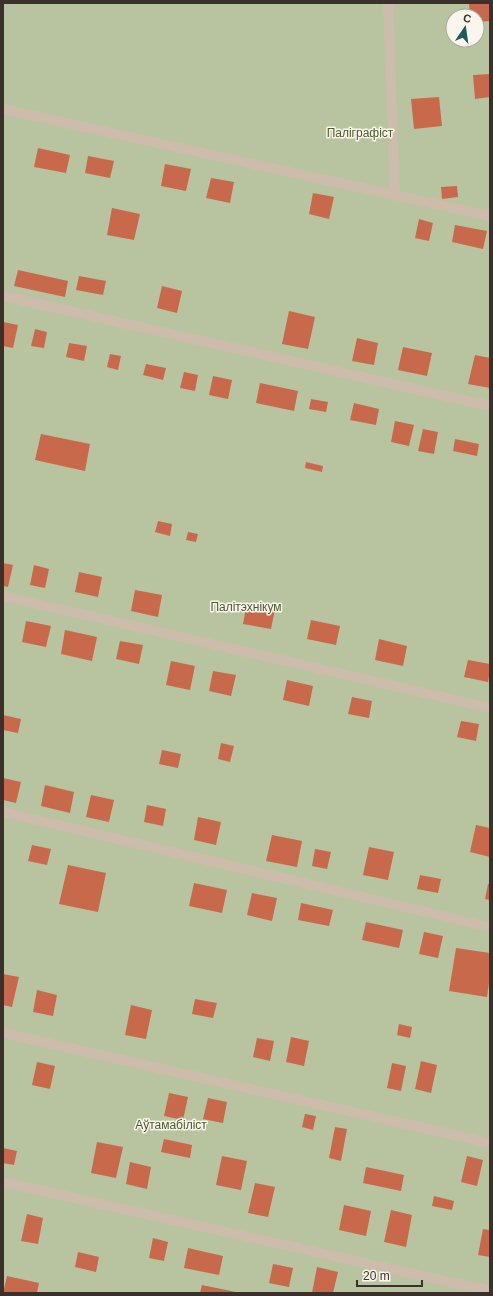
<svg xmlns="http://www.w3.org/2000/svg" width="493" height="1296" viewBox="0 0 493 1296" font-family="Helvetica,sans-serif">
  <rect width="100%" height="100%" fill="#f4ebe1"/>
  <path fill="#b8c4a0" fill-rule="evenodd" d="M3,3H490V1293H3ZM453,16H477V40H453Z"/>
  <g fill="#c8694b">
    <path d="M469,3H490V21L477,22V16H470Z"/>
    <path d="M490,74V97L475,99L473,75Z"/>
    <path d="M439,97L442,126L414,129L411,99Z"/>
    <path d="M38,148L70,155L66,173L34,167Z"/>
    <path d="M88,156L114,161L110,178L85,173Z"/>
    <path d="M165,164L191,169L186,191L161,186Z"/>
    <path d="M211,178L234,182L230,203L206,198Z"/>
    <path d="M457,186L458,197L442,199L441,187Z"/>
    <path d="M313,193L334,197L329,219L309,214Z"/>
    <path d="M112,208L140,214L134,240L107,235Z"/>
    <path d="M419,219L433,223L429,241L415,238Z"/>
    <path d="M455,225L487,231L483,249L452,242Z"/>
    <path d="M18,270L68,281L65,297L14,286Z"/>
    <path d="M79,276L106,281L103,295L76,290Z"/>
    <path d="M162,286L182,291L177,313L157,308Z"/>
    <path d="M289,311L315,317L308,349L282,344Z"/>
    <path d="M3,322L18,325L13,348L3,346Z"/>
    <path d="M35,329L47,332L44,348L31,346Z"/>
    <path d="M357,338L378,343L374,365L352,361Z"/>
    <path d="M69,343L87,346L84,361L66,357Z"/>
    <path d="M403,347L432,353L427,376L398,370Z"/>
    <path d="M110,354L121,356L118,370L107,367Z"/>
    <path d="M475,355L490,358V388L468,384Z"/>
    <path d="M146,364L166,368L163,380L143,375Z"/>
    <path d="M184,372L198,375L195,391L180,388Z"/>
    <path d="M213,376L232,380L228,399L209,395Z"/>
    <path d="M260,383L298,391L294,411L256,403Z"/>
    <path d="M311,399L328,402L326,412L309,409Z"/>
    <path d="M354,403L379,409L376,425L350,420Z"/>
    <path d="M395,421L414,425L409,446L391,442Z"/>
    <path d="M423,429L438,432L434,454L418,451Z"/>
    <path d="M41,434L90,444L85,471L35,460Z"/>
    <path d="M455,439L479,444L477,456L453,451Z"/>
    <path d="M306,462L323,466L322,472L305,468Z"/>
    <path d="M158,521L172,524L170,536L155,532Z"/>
    <path d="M188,532L198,534L196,542L186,540Z"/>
    <path d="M3,563L13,565L8,587L3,586Z"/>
    <path d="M34,565L49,569L45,588L30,585Z"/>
    <path d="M79,572L102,577L98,597L75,592Z"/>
    <path d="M135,590L162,595L158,617L131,611Z"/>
    <path d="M247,603L275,609L271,629L243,624Z"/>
    <path d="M311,620L340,626L336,645L307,639Z"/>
    <path d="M26,621L51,626L46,647L22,642Z"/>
    <path d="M65,630L97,637L92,661L61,654Z"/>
    <path d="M379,639L407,646L403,666L375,660Z"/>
    <path d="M120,641L143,645L139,664L116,659Z"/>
    <path d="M468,660L490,664V672L488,682L464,677Z"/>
    <path d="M171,661L195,666L190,690L166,685Z"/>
    <path d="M213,671L236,675L231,696L209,691Z"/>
    <path d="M287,680L313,686L309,706L283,700Z"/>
    <path d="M352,697L372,701L369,718L348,714Z"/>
    <path d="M3,715L21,719L18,733L3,730Z"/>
    <path d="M461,721L479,724L476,741L457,737Z"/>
    <path d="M221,743L234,746L230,762L218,759Z"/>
    <path d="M162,750L181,754L178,768L159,764Z"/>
    <path d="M3,778L21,782L16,803L3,800Z"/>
    <path d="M45,785L74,792L70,813L41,806Z"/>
    <path d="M91,795L114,800L109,822L86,817Z"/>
    <path d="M147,805L166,809L163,826L144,822Z"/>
    <path d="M198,817L221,822L216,845L194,840Z"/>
    <path d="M476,825L490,828V857L470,852Z"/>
    <path d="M272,835L302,841L297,867L266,861Z"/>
    <path d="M32,845L51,849L47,865L28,861Z"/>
    <path d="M369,847L394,852L388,880L363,875Z"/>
    <path d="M315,849L331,852L327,869L312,866Z"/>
    <path d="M68,865L106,873L98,912L59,904Z"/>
    <path d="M420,875L441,879L438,893L417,889Z"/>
    <path d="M194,883L227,890L222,913L189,906Z"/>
    <path d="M488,884H490V900L485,899Z"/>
    <path d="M252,893L277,898L272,921L247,915Z"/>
    <path d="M301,903L333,910L329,926L298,920Z"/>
    <path d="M366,922L403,930L399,948L362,940Z"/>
    <path d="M424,932L443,936L438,958L419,954Z"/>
    <path d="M456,948L490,953V976L487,997L449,991Z"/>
    <path d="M3,974L19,977L12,1007L3,1005Z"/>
    <path d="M37,990L57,995L53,1016L33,1012Z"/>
    <path d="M195,999L217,1003L213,1018L192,1014Z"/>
    <path d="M131,1005L152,1010L146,1039L125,1035Z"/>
    <path d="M399,1024L412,1027L410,1038L397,1035Z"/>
    <path d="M291,1037L309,1041L304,1066L286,1062Z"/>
    <path d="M257,1038L274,1041L270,1061L253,1057Z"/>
    <path d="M421,1061L437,1065L431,1093L415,1089Z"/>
    <path d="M37,1062L55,1066L50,1089L32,1085Z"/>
    <path d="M392,1063L406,1066L401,1091L387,1088Z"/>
    <path d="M169,1093L188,1097L183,1120L164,1116Z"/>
    <path d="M208,1098L227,1102L223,1123L203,1119Z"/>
    <path d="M305,1114L316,1116L313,1130L302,1127Z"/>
    <path d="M335,1127L347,1129L341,1161L329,1158Z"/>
    <path d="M164,1139L192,1145L190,1158L161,1152Z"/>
    <path d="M97,1142L123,1147L116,1178L91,1173Z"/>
    <path d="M3,1148L17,1151L14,1165L3,1163Z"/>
    <path d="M222,1156L247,1161L241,1190L216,1185Z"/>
    <path d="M467,1156L483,1160L477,1186L461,1182Z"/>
    <path d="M130,1162L151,1167L147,1189L126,1184Z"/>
    <path d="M366,1167L404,1175L401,1191L363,1183Z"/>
    <path d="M255,1183L275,1187L268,1217L248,1213Z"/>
    <path d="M434,1196L454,1201L452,1210L432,1206Z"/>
    <path d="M344,1205L371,1211L366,1236L339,1230Z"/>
    <path d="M391,1210L412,1215L406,1247L384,1242Z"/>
    <path d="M27,1214L43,1218L38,1244L21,1241Z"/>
    <path d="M483,1229L490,1230V1257L478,1255Z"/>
    <path d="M153,1238L168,1242L164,1261L149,1258Z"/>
    <path d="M188,1248L223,1256L219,1275L184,1268Z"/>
    <path d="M78,1252L99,1257L96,1272L75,1267Z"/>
    <path d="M273,1264L293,1268L289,1287L269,1283Z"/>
    <path d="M317,1267L338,1272L333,1293H312Z"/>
    <path d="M7,1276L39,1283L37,1293H3Z"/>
    <path d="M202,1285L236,1292V1293H200Z"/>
  </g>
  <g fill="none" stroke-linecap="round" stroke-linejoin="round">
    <g stroke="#cdbbac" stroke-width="10">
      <path d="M388,3L395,195"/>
      <path d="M3,109L490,216"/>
      <path d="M3,296L490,406"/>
      <path d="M3,596L490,708"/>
      <path d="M3,812L490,927"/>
      <path d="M3,1033L490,1143"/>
      <path d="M3,1182L490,1291"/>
    </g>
  </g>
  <g text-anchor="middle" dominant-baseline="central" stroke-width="3" stroke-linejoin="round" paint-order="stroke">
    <g font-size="12" fill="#4a5a2e" stroke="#fbf5ee">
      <text x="360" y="133">Паліграфіст</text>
      <text x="246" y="607">Палітэхнікум</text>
      <text x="171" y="1125">Аўтамабіліст</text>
    </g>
  </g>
  <rect width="493" height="1296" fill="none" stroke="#3b302b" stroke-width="8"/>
  <g transform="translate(465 28) rotate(13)"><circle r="19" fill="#fbf5ee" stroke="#aea6a0"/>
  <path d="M0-3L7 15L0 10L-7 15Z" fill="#1f5a5e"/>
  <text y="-6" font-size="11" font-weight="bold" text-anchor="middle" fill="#3b302b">С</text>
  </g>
  <path d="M357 1280v6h65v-6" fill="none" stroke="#3b302b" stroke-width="2"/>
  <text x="363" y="1280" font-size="12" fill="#3b302b" stroke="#fbf5ee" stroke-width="3" paint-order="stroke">20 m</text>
</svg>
